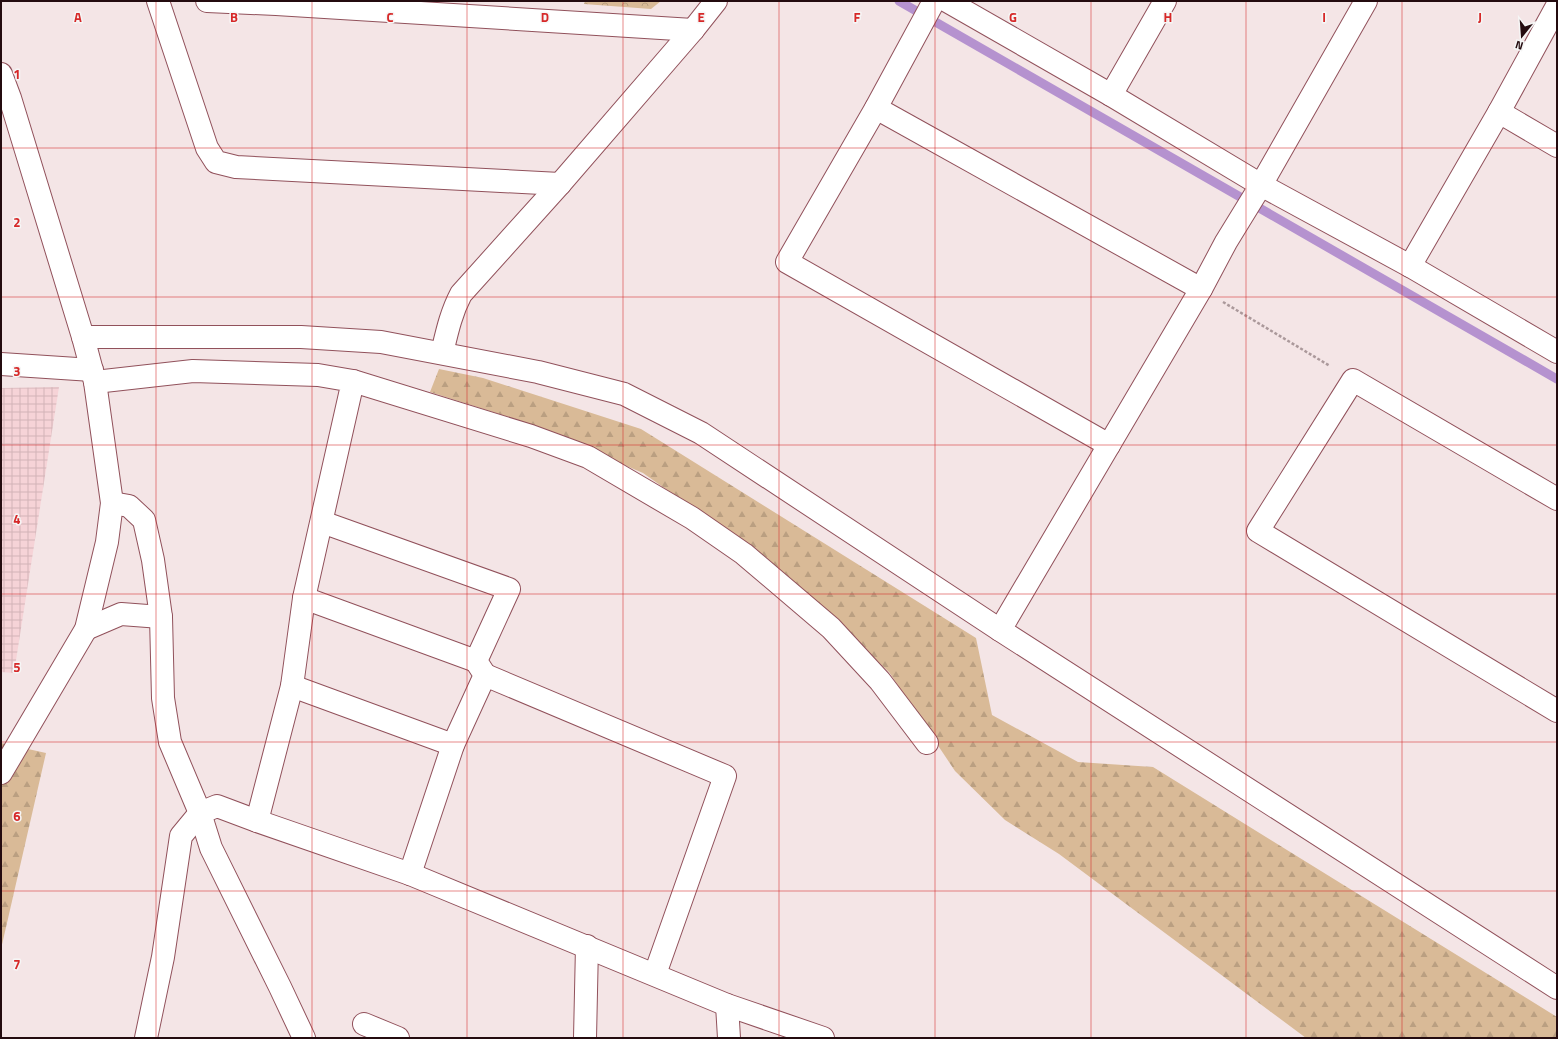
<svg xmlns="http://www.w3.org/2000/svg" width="1558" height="1039" viewBox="0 0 1558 1039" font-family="'Titillium Web',sans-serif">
  <defs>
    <pattern id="industrial-grid" width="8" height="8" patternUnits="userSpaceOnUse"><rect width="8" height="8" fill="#f6d3d7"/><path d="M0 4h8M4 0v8" fill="none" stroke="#d3b4b7"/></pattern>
    <pattern id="forest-firs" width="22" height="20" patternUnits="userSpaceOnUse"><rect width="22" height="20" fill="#d9ba97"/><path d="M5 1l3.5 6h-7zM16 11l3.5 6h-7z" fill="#ba9f81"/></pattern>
    <pattern id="park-crowns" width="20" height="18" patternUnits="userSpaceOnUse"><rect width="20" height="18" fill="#d9ba97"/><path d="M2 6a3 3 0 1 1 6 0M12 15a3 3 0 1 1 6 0" fill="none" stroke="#ba9f81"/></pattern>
  </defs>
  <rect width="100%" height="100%" fill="#f4e5e6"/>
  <path fill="url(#industrial-grid)" d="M59,387L14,673L1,672V388Z"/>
  <g fill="url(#forest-firs)">
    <path d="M439,369L483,378L641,429L976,638L992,715L1078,762L1153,767L1557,1017V1038H1306L1059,854L1005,820L955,771L889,672L780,570L643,473L521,421L430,392Z"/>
    <path d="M1,743L46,753L1,949Z"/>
  </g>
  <path fill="url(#park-crowns)" d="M585,1H661L651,9L584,4Z"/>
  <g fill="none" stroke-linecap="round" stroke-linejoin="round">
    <path stroke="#b592cf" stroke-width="9" d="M899,1L1557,379"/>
    <g stroke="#91515b" stroke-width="24">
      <g id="minor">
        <path d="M158,1L207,148L216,162L236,167L560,184"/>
        <path d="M207,1L276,4L693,30"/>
        <path d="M934,1L876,108L787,262L1109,445"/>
        <path d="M947,1L1111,95L1261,185L1410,266L1557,352"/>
        <path d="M1,74L10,98L83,337L95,382L112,503L107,542L86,629L1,773"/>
        <path d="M1111,95L1165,1"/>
        <path d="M876,108L1201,289"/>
        <path d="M1499,112L1557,146"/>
        <path d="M1410,266L1499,112L1557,6"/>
        <path d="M83,337H301L381,342L538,372L624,394L701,433L1000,630L1557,988"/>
        <path d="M442,353C447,332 451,313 461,294L560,184L693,30L716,1"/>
        <path d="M1,364L92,370"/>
        <path d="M353,381L531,436L588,457L692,518L744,554L831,628L880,681L927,743"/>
        <path d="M95,382L193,371L318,375L353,381L304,598L292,686L257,821"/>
        <path d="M1557,499L1353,380L1258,531L1557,711"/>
        <path d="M112,503L129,506L144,520L153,560L161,617L163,698L170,742L200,813L211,848L280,987L304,1038"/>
        <path d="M322,522L509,589L476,661L485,675L453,745L410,874"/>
        <path d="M304,598L476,661"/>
        <path d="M86,629L121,614L161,617"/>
        <path d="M1000,630L1201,289L1226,242L1261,185L1366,1"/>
        <path d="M485,675L725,776L655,974"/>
        <path d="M292,686L453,745"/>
        <path d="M727,1005L729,1038"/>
        <path d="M364,1024L398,1038"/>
        <path d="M146,1038L163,957L181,836L200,813L217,806L257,821L410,874L727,1005L823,1038"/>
        <path d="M585,1038L587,946"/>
      </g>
    </g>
    <path stroke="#ab999b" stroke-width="2.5" stroke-dasharray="3 2" stroke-linecap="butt" d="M1223,302L1330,366"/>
    <use href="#minor" stroke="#fff" stroke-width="22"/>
  </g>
  <path fill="none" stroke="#d62828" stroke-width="1" stroke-opacity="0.55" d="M156,1V1038M312,1V1038M467,1V1038M623,1V1038M779,1V1038M935,1V1038M1091,1V1038M1246,1V1038M1402,1V1038M1,148H1557M1,297H1557M1,445H1557M1,594H1557M1,742H1557M1,891H1557"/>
  <g font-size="13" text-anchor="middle" font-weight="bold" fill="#d62828" stroke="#f6f6f6" stroke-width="3" stroke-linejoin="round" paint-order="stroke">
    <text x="78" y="22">A</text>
    <text x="234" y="22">B</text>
    <text x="390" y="22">C</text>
    <text x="545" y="22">D</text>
    <text x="701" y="22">E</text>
    <text x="857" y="22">F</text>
    <text x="1013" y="22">G</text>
    <text x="1168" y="22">H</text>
    <text x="1324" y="22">I</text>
    <text x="1480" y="22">J</text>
    <text x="17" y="79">1</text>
    <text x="17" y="227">2</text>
    <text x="17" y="376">3</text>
    <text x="17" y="524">4</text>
    <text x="17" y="672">5</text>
    <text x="17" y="821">6</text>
    <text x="17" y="969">7</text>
  </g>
  <rect width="1558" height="1039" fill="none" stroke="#240b0f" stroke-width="4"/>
  <g transform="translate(1522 36) rotate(197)" stroke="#f6f6f6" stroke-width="3" paint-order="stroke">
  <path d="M0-3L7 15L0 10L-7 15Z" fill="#240b0f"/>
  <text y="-6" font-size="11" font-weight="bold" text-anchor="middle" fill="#240b0f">N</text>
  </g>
</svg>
